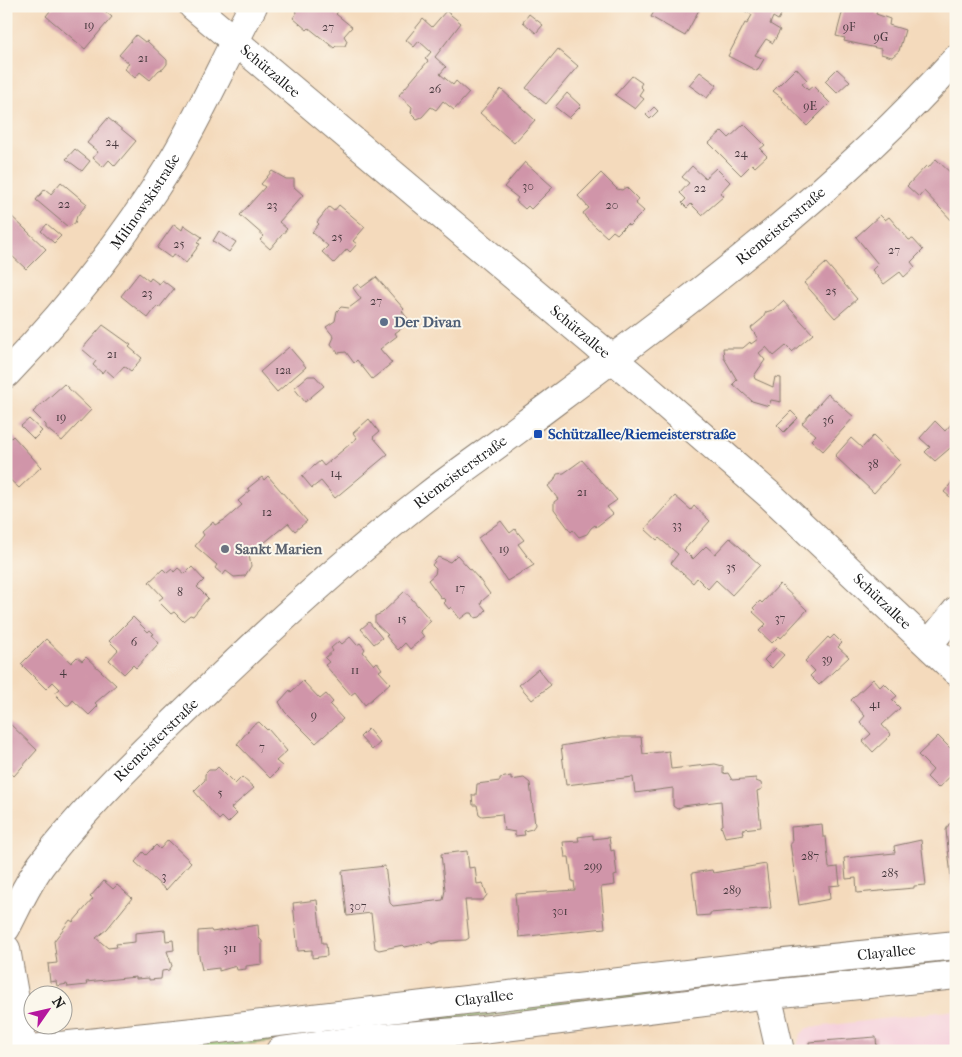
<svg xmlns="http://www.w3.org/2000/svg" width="962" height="1057" viewBox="0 0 962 1057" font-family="'IM FELL French Canon',serif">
  <rect width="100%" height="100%" fill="#fbf7ec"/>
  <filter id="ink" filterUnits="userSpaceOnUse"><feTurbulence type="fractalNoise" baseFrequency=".02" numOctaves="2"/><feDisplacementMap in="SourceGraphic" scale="10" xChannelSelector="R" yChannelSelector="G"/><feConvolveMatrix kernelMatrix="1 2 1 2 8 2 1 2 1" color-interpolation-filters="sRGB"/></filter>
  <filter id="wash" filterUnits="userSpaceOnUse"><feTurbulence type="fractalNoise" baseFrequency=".0096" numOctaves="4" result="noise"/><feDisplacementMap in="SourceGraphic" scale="20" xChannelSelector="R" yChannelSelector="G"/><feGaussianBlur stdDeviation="1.12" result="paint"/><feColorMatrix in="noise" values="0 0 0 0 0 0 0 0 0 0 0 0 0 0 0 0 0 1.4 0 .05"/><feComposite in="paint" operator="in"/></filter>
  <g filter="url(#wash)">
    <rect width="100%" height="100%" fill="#f4dabc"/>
    <path fill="#f5cfdb" d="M956,1010V1051H798L797,1046L800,1035L807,1028Z"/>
    <g fill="#96c574" stroke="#597048">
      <path d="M956,956V963L757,985L756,980Z"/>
      <path d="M742,981L743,986L190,1051H124Z"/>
    </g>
    <g id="blocks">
      <g fill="#d095a9">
        <path d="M54,6H99L112,17L85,49L46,16Z"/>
        <path d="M295,6H342L336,14L352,27L344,36L347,41L345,46H336L334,48L309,28L307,30L293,18L296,14Z"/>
        <path d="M657,6H701L685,36L651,17Z"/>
        <path d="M747,6H786L778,20L773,17L770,24L780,30L773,43L766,39L755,55L764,59L757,71L728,56L745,23L747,24L752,15L745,11Z"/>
        <path d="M844,6L856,9V6L878,7L876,14L890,19L889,25L905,30L899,51L892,57L881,54V49L844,41L845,38L836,36Z"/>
        <path d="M446,11L461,23L435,57L446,67L440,74L453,85L456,81L469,93L454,110L443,101L436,110L431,107L422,117L417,119L411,113L412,107L399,95L428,61L425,59L431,52L419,41L414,47L406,40L423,19L432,27Z"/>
        <path d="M529,14L543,25L536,33L523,22Z"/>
        <path d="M136,35L145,42L147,41L167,60V64L163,69L159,70L150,80L140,72L135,78L125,69L129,63L119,55Z"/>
        <path d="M558,49L578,66L546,104L526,88Z"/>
        <path d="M796,68L807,80L802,84L808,90L813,86L830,103L807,126L781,99L782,98L773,91Z"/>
        <path d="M837,69L850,81L837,93L825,81Z"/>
        <path d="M700,72L717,85L707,98L689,85Z"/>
        <path d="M632,76L642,83L640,86L643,89L639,95L644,99L635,109L615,95Z"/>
        <path d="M501,89L535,120L514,143L480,113Z"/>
        <path d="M567,93L581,106L569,118L555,107Z"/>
        <path d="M654,107L658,111L650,119L646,115Z"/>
        <path d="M108,118L136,141L115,166L109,160L103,167L93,158L98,152L87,143Z"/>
        <path d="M744,124L765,145L760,149L767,156L755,167L752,164L741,175L709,143L722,131L729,138Z"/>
        <path d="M75,149L90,161L82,171L66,159Z"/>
        <path d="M936,159L956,178V225L924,191L919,197L907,186L926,166L928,168Z"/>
        <path d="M525,162L553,187L531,209L528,206L525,209L516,201L518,198L504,187Z"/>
        <path d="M692,166L705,178L716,168L730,182L720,193L724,196L702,215L691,204L687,208L682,203L686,199L680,193L689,183L682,177Z"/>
        <path d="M272,171L286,179H294V187L303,195L279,222L287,229L270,249L260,240L264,236L240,215L265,187L261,184Z"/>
        <path d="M601,173L617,189L622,190L626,187L638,199L635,203L644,211L629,226L627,224L617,234L613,231L607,237L586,218L583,213L589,208L578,196Z"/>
        <path d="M61,182L87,204L77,216L75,223L68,227L36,200L45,189L51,194Z"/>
        <path d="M339,205L365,227L353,241L357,244L350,252L347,249L334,263L322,252L328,246L312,232L319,224L317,222L329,207L334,211Z"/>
        <path d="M6,211L46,249L26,269L10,254L8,255L6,253Z"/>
        <path d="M880,215L885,220L889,217L909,240L913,239L923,250L911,262L915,267L904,277L900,272L884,284L872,270L878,264L856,237Z"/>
        <path d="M47,224L61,236L54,243L41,231Z"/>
        <path d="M174,224L182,230L184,225L202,237L197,243L200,244L186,263L174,254L171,258L157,248Z"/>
        <path d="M219,231L236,242L229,252L213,241Z"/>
        <path d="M826,263L857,299L835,318L804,283Z"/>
        <path d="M139,273L149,281L151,278L159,284L162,280L174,289L159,308L157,306L148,318L121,296Z"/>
        <path d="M376,277L404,309L402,311L410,322L395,333L397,336L380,349L392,363L372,379L357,360L354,363L346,352L338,353L331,344L334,337L326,327L335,321L337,311L341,307L349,308L361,299L353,288L358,284L361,288Z"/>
        <path d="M783,301L813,334L792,352L786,346L774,356L766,347L759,353L765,360L754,376L755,379L773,387L775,377L781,378V402L771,400L769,406L752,401L733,384L737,380L724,358L723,348H743L750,342L751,344L758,339L751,328L763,318L766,312L773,310Z"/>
        <path d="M103,325L131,345L129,347L142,358L131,371L124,366L114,377L105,369L102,373L93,365L96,361L82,349Z"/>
        <path d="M289,347L306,367L277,392L260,372Z"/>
        <path d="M308,376H315L324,386L305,402L294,388Z"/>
        <path d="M64,384L91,410L62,441L46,428V425L33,412Z"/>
        <path d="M828,394L854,417L823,451L811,440L816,435L802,423Z"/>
        <path d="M791,411L798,418L784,432L777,425Z"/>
        <path d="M29,419L42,431L34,439L21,426Z"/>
        <path d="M369,419L379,432L373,437L388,454L335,498L321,481L312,488L302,476L320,461L324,466L357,438L353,433Z"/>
        <path d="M935,421L945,431L954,421L956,422V443L935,461L925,452L930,447L920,438Z"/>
        <path d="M13,436L41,467L19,488L6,476V443Z"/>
        <path d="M873,436L901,463L874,493L835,456L851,438L862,448Z"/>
        <path d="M582,460L617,500L607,507L613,514L596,527L595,525L591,528L587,534L579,537L573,530L571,532L554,509V502L558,499L548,486L554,481L557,474L564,473Z"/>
        <path d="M268,476L307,521L295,531L288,523L264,543L265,545L259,550L257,549L249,555L251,566L245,576L234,577L226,571L223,575L215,568L217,565L195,546L204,535L202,532L213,522L215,525L226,519L242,505L238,501L250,491L248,488L262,477L264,480Z"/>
        <path d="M956,477V502L944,492Z"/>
        <path d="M675,496L691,510L694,506L710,521L684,550L693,559L706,546L715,554L730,538L760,565L732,595L716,580L708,589L697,578L693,583L671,563L678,554L659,538L657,540L645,529Z"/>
        <path d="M501,521L510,533L515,529L524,540L518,544L534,565L507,581L478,538Z"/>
        <path d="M457,555L479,579L490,594L482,601L481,604L486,610L480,617L475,618L472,613H468L460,619L451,607L449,609L444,603L446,601L443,598L442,599L428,580L435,574L436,569L432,565L438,557L450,562Z"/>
        <path d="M192,567L204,580L197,587L208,598L193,616L190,615L183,621L174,612L171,614L158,601L163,597L149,582L163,569L167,573L172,569L174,572L178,568L185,574Z"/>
        <path d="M780,584L807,610L781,638L779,636L772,643L759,631L766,624L753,612L755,610L753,608L760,601L762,603Z"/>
        <path d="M405,591L431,621L420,631L424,637L410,649L405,643L398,650L386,636L388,635L375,623V616L382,613Z"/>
        <path d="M133,617L148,632L150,630L154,634L152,635L159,643L136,668L133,665L124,674L109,660L118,650L109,641Z"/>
        <path d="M369,622L382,638L374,644L361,629Z"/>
        <path d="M834,635L842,643L838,647L849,657L819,685L810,676L815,671L805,661L828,637L830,639Z"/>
        <path d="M350,637L357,645L360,643L365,649L363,652L374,665L377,662L382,669L379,671L390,683L365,705L355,692L351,695L325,665L329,662L325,658L333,651L331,648L339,641L342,644Z"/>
        <path d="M46,639L71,663L77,657L82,661L86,657L116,685L95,703L98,706L89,715L73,700L69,705H66L57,696L56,692L60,689L53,682L46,689L21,664Z"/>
        <path d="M776,648L784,655L772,668L764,660Z"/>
        <path d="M538,669L551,685L532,700L519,685Z"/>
        <path d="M873,679L880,687L884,683L897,696L892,700L900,708L882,725L891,735L873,752L863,741L871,734L860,722L865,716L851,700Z"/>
        <path d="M303,681L320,699L326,694L333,702L330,705L343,719L316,743L285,712L279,702L290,690L291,692Z"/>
        <path d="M6,720L37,750L14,776L6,769Z"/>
        <path d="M259,722L267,730L268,729L287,751L276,761L282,766L270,778L237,744L253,725Z"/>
        <path d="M368,729L380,743L372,750L360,737Z"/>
        <path d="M938,736L956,754V771L938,788L927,777L933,770L918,755Z"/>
        <path d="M613,737H641L643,754L669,751L671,769L715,764L723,766V774L728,773L732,780L756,778V781L761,783L762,789L757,791L761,827L743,829L744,834L725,837L721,826L723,825L721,801L683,806L677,809L673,806V788L635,793L633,777L566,785L561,746Z"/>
        <path d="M218,767L235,784L242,777L254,788L231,808L237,814L228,823L222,817L219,820L194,791L205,780V774L209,770H215Z"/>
        <path d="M511,776V780L524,778L530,783L535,825L532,829L524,831L525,835L515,836V832L504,830L502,814L482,816L479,814L477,805H473L472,795H476L477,784L500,781V778Z"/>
        <path d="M956,806V886H952L946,830L949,824L953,823L951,811Z"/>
        <path d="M822,824L823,837H826L829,868L838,867L840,885L829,886L830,899L799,905L790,843H792L791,827Z"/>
        <path d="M593,835V839L609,837L611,851L614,850L617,875L614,876L615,885L601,887L605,928L519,937L515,894L575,890L574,881H572L569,857H565L563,842L579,841L578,837Z"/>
        <path d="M168,840L191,862L166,890L135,862L143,852L146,855L156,845L160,849Z"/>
        <path d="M921,840L926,885L914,886V888L857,893L856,878L846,879L844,858L895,853L894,846Z"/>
        <path d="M467,851L469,868L475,867L477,884L483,883L487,895L483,900H465L469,938L466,940L441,941L432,944L430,942L405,947L403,945L379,950L375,948L371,913L347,916L342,871L385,866L390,903L393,906L443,900L445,890L441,854Z"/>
        <path d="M766,864L771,908L710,913V915L697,916L692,873L712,870L713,873Z"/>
        <path d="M104,881L113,889L117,885L132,898L107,929L96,938L108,948L117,947L116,944L135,942V933L165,930L166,941L173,940L174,950L167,951L172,966L169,970L162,971L161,979L149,980V978L136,979V977L86,982L87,985L68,987L67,984L57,986L56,981L50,982L48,964L57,963L54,941L70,920L73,922L93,899L90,897Z"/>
        <path d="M317,900L322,943H326L327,956L312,958V950L298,951L293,903Z"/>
        <path d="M258,925L259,938L262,941V964L246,966V969L237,970L236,966L219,971V968L202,970L198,951V931L211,930L212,932Z"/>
        <path d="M876,1037L877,1051H810L809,1042Z"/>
      </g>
    </g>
  </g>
  <g filter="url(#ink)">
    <use href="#blocks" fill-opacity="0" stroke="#887b6c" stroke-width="1"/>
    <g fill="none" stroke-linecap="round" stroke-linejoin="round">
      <g stroke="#887b6c" stroke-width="30">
        <g id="minor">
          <path id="s1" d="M193,6L633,376L772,497L956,671"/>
          <path id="s2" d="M6,374C68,310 123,240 170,165C201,114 225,58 253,6"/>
          <path d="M929,644L956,611"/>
          <path id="s3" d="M6,928C17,907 27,884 41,865C89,802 149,746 206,691C276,623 349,557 426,497C458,472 492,449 525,424C676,311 829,200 956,59"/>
          <path d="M6,949L24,1051"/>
          <path d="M767,994L780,1051"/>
        </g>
      </g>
      <g stroke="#887b6c" stroke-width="30">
        <g id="major">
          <path id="s4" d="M12,1051L194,1032L746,967L956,945"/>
          <path d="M280,1051L368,1039L482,1030L752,996L956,975"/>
        </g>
      </g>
      <use href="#minor" stroke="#fff" stroke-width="28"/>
      <use href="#major" stroke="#fff" stroke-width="28"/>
    </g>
  </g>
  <circle fill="#5c6f8a" stroke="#fbf7ec" stroke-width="2" cx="384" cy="322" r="5"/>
  <rect fill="#1a4fb4" stroke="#fbf7ec" stroke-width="2" x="533" y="429" width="10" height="10" rx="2.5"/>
  <circle fill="#6b7280" stroke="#fbf7ec" stroke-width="2" cx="225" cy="549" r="5"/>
  <g text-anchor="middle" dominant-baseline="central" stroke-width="4" stroke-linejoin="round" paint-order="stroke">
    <g font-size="12" fill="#493a3f">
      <text x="89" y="25">19</text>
      <text x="328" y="27">27</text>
      <text x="849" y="27">9F</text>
      <text x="881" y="37">9G</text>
      <text x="143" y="58">21</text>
      <text x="435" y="89">26</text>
      <text x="810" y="106">9E</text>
      <text x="112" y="142">24</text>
      <text x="741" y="153">24</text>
      <text x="528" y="186">30</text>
      <text x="700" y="188">22</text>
      <text x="64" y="204">22</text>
      <text x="272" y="205">23</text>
      <text x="612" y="205">20</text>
      <text x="337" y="237">25</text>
      <text x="179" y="244">25</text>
      <text x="894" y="250">27</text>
      <text x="831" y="291">25</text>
      <text x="147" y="293">23</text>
      <text x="376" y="301">27</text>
      <text x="112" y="354">21</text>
      <text x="283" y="370">12a</text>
      <text x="61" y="417">19</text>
      <text x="828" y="420">36</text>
      <text x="873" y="464">38</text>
      <text x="336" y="473">14</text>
      <text x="582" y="492">21</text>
      <text x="267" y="512">12</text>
      <text x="677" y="525">33</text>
      <text x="504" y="549">19</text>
      <text x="731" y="567">35</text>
      <text x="460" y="588">17</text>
      <text x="180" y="592">8</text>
      <text x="780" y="618">37</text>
      <text x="402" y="619">15</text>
      <text x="134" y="642">6</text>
      <text x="827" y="659">39</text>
      <text x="355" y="670">11</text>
      <text x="63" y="671">4</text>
      <text x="875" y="704">41</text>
      <text x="314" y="715">9</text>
      <text x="262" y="747">7</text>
      <text x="220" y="793">5</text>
      <text x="810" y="856">287</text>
      <text x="593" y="866">299</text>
      <text x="890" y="873">285</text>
      <text x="164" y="876">3</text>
      <text x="732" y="890">289</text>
      <text x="358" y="906">307</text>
      <text x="560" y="911">301</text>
      <text x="230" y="948">311</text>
    </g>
    <g font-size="15" fill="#1c1c1c" stroke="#fbf7ec">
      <text stroke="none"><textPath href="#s1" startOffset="101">Schützallee</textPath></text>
      <text stroke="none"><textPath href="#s2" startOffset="222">Milinowskistraße</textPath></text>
      <text stroke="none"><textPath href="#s3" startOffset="1052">Riemeisterstraße</textPath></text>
      <text stroke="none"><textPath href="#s1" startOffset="506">Schützallee</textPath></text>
      <text stroke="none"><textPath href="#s3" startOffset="648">Riemeisterstraße</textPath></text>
      <text stroke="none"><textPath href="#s1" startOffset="911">Schützallee</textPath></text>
      <text stroke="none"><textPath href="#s3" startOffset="242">Riemeisterstraße</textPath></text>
      <text stroke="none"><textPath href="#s4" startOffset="880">Clayallee</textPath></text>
      <text stroke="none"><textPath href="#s4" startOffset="475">Clayallee</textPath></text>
    </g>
    <g font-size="15" font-weight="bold" fill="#4e5e75" stroke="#fbf7ec" text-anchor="start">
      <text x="394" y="322">Der Divan</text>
    </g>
    <g font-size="15" font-weight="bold" fill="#164399" stroke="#fbf7ec" text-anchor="start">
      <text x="548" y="434">Schützallee/Riemeisterstraße</text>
    </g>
    <g font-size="15" font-weight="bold" fill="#5b616d" stroke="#fbf7ec" text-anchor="start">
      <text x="235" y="549">Sankt Marien</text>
    </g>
  </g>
  <rect width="962" height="1057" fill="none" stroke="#fbf7ec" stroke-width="25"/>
  <g transform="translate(48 1010) rotate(56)"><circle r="24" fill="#fbf7ec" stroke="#a29f99"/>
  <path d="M0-4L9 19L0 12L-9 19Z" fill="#b5179e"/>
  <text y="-8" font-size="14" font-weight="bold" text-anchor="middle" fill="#1c1c1c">N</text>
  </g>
</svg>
